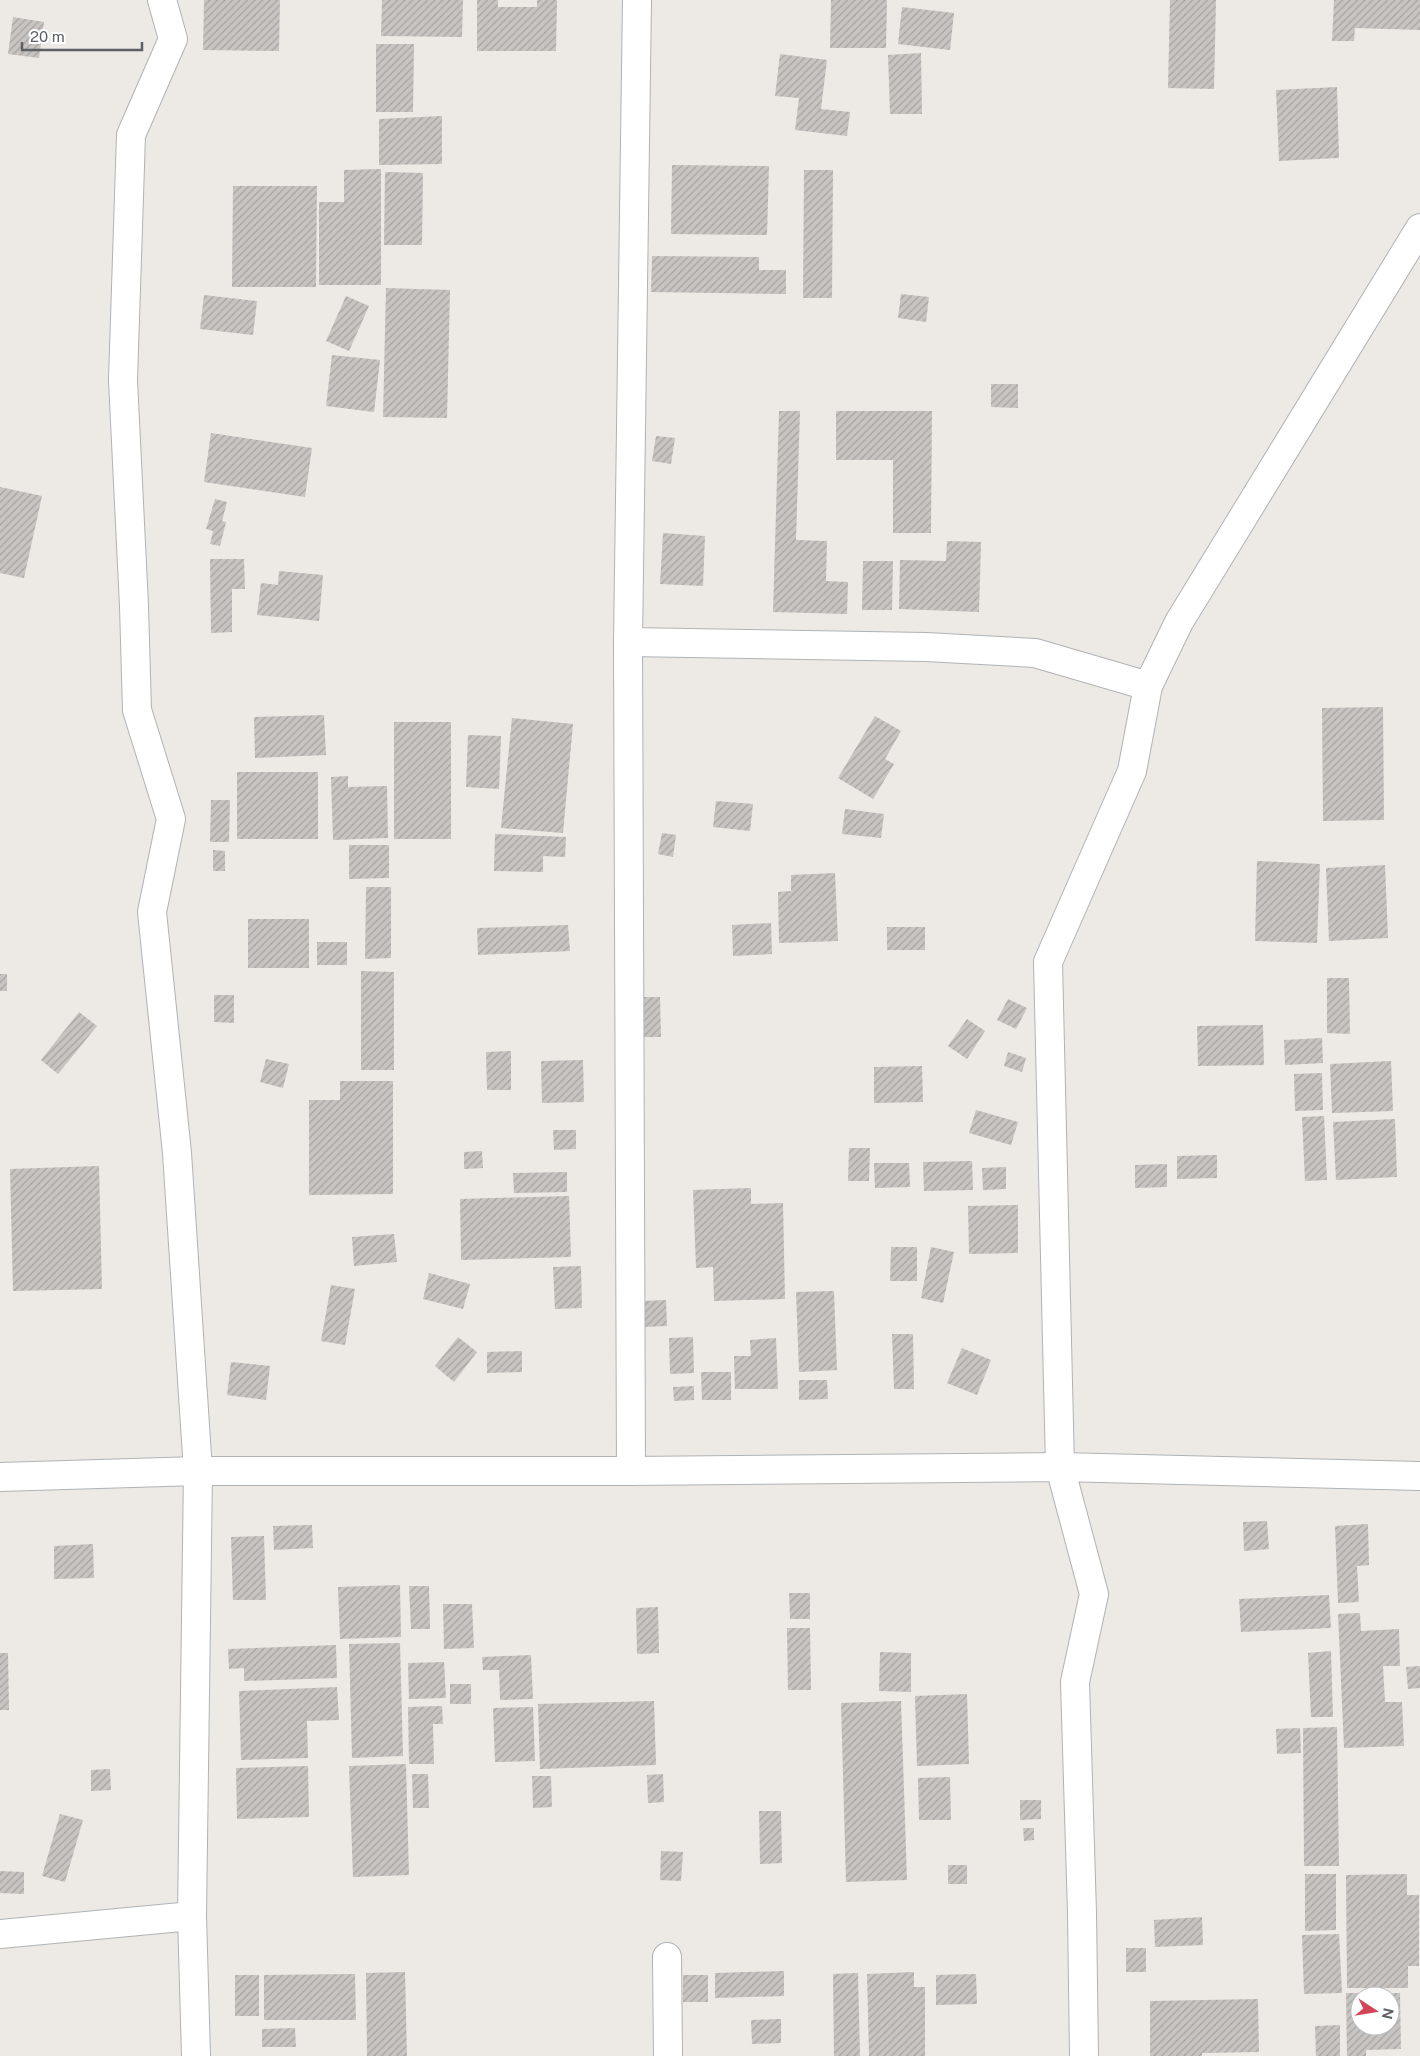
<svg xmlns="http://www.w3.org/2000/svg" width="1420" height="2056" viewBox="0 0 1420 2056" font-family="'Public Sans',sans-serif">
  <defs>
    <pattern id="building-hatch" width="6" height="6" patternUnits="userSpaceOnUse" patternTransform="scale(1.25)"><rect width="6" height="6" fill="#c8c4c1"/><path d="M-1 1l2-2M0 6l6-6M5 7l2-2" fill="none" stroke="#a6a3a0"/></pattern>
  </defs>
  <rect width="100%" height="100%" fill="#ede9e5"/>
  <g fill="url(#building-hatch)" fill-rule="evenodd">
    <path d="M204,0H280L279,51L203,50Z"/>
    <path d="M382,0H463L462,37L381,36Z"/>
    <path d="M477,0H498V7H537V0H557L556,51H477Z"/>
    <path d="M831,0H887L886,48H830Z"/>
    <path d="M1170,0H1216L1214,89L1168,88Z"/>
    <path d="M1334,0H1420V30L1355,28L1354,41H1332Z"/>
    <path d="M902,7L954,13L950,50L898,44Z"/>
    <path d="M13,17L44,22L39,58L8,54Z"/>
    <path d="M376,44H414L413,112H376Z"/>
    <path d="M921,53L922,114H890L888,55Z"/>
    <path d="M780,54L827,60L821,109L850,112L847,136L795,130L799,98L775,96Z"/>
    <path d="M1337,87L1339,158L1279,161L1276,90Z"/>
    <path d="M442,116V164L379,165V119Z"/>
    <path d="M672,165L769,166L767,235L671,234Z"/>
    <path d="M381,169V285H319V202H344V170Z"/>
    <path d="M804,170H833L832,298H803Z"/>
    <path d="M385,172L423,173L422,245H384Z"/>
    <path d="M233,186H317L316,287H232Z"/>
    <path d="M652,256L759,257V270H786V294L651,292Z"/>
    <path d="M386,288L450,290L447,418L383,417Z"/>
    <path d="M901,294L929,297L926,322L898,318Z"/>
    <path d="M204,295L257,301L253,335L200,329Z"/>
    <path d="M346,296L369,306L349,351L326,341Z"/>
    <path d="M332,355L380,360L374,412L326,406Z"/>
    <path d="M991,384H1018V408L991,407Z"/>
    <path d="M779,411H800L796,540L827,541L826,581L848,582L847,614L773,612Z"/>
    <path d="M836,411H932L931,533H893V460H836Z"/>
    <path d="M211,433L312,448L305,497L204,482Z"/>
    <path d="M656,436L675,438L671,464L652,461Z"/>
    <path d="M0,487L42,496L24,578L0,573Z"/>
    <path d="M215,499L227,502L222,521L226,522L220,546L210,544L213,531L206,529Z"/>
    <path d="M663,533L705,536L703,586L660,584Z"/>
    <path d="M947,541L981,542L979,612L899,609L900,560L946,561Z"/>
    <path d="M210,559H244L245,589H232V632L211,633Z"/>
    <path d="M863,561H893L892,610H862Z"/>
    <path d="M279,571L323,575L319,621L257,615L261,583L278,585Z"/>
    <path d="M1383,707L1384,820L1323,821L1322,708Z"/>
    <path d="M324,715L326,755L255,758L254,717Z"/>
    <path d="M875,716L901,731L885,759L894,764L873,799L838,778Z"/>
    <path d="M512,718L573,724L563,833L501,828Z"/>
    <rect x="394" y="722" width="57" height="117"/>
    <path d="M468,735L501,736L499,789L466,787Z"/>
    <rect x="237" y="772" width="81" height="67"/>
    <path d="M348,776V787L387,786L388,838L333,840L331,777Z"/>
    <path d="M211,800H230L229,842H210Z"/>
    <path d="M716,801L753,804L750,831L713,827Z"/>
    <path d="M845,809L884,814L881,838L842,834Z"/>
    <path d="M662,833L676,835L673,857L658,854Z"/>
    <path d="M495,834L566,837L565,857L543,856V872L494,871Z"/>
    <path d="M349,845H389V878L349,879Z"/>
    <path d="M213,850L225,851V871H213Z"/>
    <path d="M1257,861L1320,864L1317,943L1255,941Z"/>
    <path d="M1385,865L1388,938L1329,941L1326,868Z"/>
    <path d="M835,873L838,941L779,943L778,892L791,891V875Z"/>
    <path d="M366,887H391V958L365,959Z"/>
    <rect x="248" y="919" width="61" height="49"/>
    <path d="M771,923L772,954L733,956L732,925Z"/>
    <path d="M568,925L570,951L478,955L477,928Z"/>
    <rect x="887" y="927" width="38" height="23"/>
    <rect x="317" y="942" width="30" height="23"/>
    <path d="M361,971L394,972V1070H361Z"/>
    <rect x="0" y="974" width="7" height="17"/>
    <path d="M1327,978H1349L1350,1034L1327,1033Z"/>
    <path d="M214,995H234V1023L214,1022Z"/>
    <path d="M637,997H660L661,1037H638Z"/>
    <path d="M1008,999L1027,1008L1016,1029L997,1020Z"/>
    <path d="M79,1012L97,1026L58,1074L41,1060Z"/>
    <path d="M967,1019L985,1031L967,1059L948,1046Z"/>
    <path d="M1263,1025L1264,1065L1198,1066L1197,1026Z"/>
    <path d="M1322,1038L1323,1063L1285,1065L1284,1040Z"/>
    <path d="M511,1051V1090H487L486,1052Z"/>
    <path d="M1008,1052L1026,1058L1022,1072L1004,1066Z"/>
    <path d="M266,1059L289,1064L283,1088L260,1082Z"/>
    <path d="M583,1060L584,1102L542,1103L541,1061Z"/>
    <path d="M1391,1061L1393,1111L1332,1113L1330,1064Z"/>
    <path d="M922,1066L923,1102L874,1103V1067Z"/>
    <path d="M1322,1073L1323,1110L1295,1111L1294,1074Z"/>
    <path d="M340,1081H393V1194L309,1195V1100H340Z"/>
    <path d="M976,1110L1018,1122L1011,1145L969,1133Z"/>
    <path d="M1324,1116L1327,1180L1305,1181L1302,1117Z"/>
    <path d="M1395,1119L1397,1177L1336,1180L1333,1122Z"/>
    <path d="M553,1130H576V1149L554,1150Z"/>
    <path d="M849,1148H870L869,1181H848Z"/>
    <path d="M482,1151L483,1168L464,1169V1152Z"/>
    <path d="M1217,1155V1178L1177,1179V1156Z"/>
    <path d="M972,1161L973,1190L924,1191L923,1162Z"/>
    <path d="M874,1163H909L910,1187L875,1188Z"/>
    <path d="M1167,1164V1187L1135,1188V1165Z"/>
    <path d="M99,1166L102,1289L13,1291L10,1169Z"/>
    <path d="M1006,1167V1189L983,1190L982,1168Z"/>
    <path d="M567,1172V1192L514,1193L513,1173Z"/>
    <path d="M751,1188V1204L783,1203L785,1299L714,1301L713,1267L696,1268L693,1190Z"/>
    <path d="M569,1196L571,1257L461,1260L460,1199Z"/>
    <path d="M1018,1205V1253L969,1254L968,1206Z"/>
    <path d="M394,1234L397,1262L354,1266L352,1237Z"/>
    <path d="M891,1247H917V1281H890Z"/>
    <path d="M931,1247L954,1252L943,1303L921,1298Z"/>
    <path d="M581,1266L582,1308L555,1309L553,1267Z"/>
    <path d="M429,1273L470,1284L463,1309L423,1299Z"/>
    <path d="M331,1285L355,1289L345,1345L321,1341Z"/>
    <path d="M834,1291L837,1370L799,1372L796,1292Z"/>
    <path d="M666,1300L667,1326L645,1327L644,1301Z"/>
    <path d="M892,1334H913L914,1389H894Z"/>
    <path d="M458,1337L477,1352L454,1382L435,1366Z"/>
    <path d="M693,1337L694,1373L670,1374L669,1338Z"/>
    <path d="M776,1338L778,1389H735L734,1356H751L750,1340Z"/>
    <path d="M962,1348L991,1360L977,1395L947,1383Z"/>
    <path d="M522,1351V1372L487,1373V1352Z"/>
    <path d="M231,1362L270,1366L266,1400L227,1395Z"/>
    <path d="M701,1372H731V1400H702Z"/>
    <path d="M799,1380H827L828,1399L799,1400Z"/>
    <path d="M694,1386V1400L674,1401L673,1387Z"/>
    <path d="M1267,1521L1269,1549L1244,1551L1243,1522Z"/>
    <path d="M1368,1524L1369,1565L1357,1566L1359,1602L1338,1603L1335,1526Z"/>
    <path d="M312,1525L313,1548L274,1550L273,1526Z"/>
    <path d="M264,1536L266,1600H233L231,1537Z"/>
    <path d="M93,1544L94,1578L54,1579V1546Z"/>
    <path d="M400,1585L401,1637L340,1639L338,1587Z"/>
    <path d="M409,1586H429L430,1629H411Z"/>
    <path d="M789,1593H810V1619H790Z"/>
    <path d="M1329,1595L1331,1628L1241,1632L1239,1599Z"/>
    <path d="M443,1604H472L474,1648L444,1649Z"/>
    <path d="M658,1607L659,1653L637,1654L636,1608Z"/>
    <path d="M1360,1613L1361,1631L1399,1629L1400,1666H1383L1385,1702H1402L1404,1746L1344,1748L1338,1614Z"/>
    <path d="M787,1628H810L811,1690H788Z"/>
    <path d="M400,1643L403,1756L352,1758L349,1644Z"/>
    <path d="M336,1645L337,1678L244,1681V1668L229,1669L228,1649Z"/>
    <path d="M1331,1651L1333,1717H1311L1308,1653Z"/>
    <path d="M880,1652L911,1653V1692L879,1691Z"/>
    <path d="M0,1653H8L9,1710H0Z"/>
    <path d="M531,1655L533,1699L500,1700L499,1670H483L482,1657Z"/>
    <path d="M444,1662L446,1698L409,1699L408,1663Z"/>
    <path d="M1420,1666V1688L1408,1689L1406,1667Z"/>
    <rect x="450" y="1684" width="21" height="20"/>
    <path d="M337,1687L339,1720L307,1721L308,1758L241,1760L239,1691Z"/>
    <path d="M967,1694L969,1764L917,1766L915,1696Z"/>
    <path d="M654,1701L656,1765L540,1769L538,1704Z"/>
    <path d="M901,1701L907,1880L846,1882L841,1703Z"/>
    <path d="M442,1706L443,1724H433L434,1764H409L408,1707Z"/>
    <path d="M533,1707L535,1761L495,1762L493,1708Z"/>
    <path d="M1337,1727L1339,1866H1304L1303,1728Z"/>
    <path d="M1300,1728L1301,1753L1277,1754L1276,1729Z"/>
    <path d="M406,1764L409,1875L353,1877L349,1766Z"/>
    <path d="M308,1766L309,1817L237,1819L236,1768Z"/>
    <path d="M110,1769L111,1790L91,1791V1770Z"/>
    <path d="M412,1774H428L429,1808H413Z"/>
    <path d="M663,1774L664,1802L648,1803L647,1775Z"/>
    <path d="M532,1776H551L552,1807L533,1808Z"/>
    <path d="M950,1777L951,1820H919L918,1778Z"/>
    <path d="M1020,1800H1041V1819L1020,1820Z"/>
    <path d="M759,1811H781L782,1863L760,1864Z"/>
    <path d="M60,1814L83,1820L65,1882L42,1876Z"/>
    <path d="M1023,1828H1034V1840L1024,1841Z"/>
    <path d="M661,1851L683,1852L681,1881L660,1880Z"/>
    <rect x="948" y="1865" width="19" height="19"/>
    <path d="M0,1871L24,1872V1894L0,1893Z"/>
    <path d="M1305,1874H1336V1930L1305,1931Z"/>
    <path d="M1407,1874V1895H1419V1966H1408V1988H1347L1346,1875Z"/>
    <path d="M1202,1917L1203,1945L1155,1947L1154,1920Z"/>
    <path d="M1339,1934L1342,1993L1304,1994L1302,1935Z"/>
    <rect x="1126" y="1948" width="20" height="24"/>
    <path d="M784,1971V1996L715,1998V1973Z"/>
    <path d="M405,1972L407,2056H367L366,1973Z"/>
    <path d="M914,1972V1987H925V2056H869L867,1974Z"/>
    <path d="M858,1973L860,2056H834L833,1974Z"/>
    <path d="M355,1974L356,2020H264V1975Z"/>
    <path d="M976,1974L977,2004L936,2005V1975Z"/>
    <rect x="235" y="1975" width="24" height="41"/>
    <rect x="683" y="1975" width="25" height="27"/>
    <path d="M1346,1993H1400L1401,2049L1366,2050V2056H1347ZM1360,1996H1390V2026H1360Z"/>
    <path d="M1258,1999L1259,2052L1202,2053V2056H1150V2001Z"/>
    <path d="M781,2019V2043L752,2044L751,2020Z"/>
    <path d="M1340,2025V2056H1316L1315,2026Z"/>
    <path d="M295,2028L296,2047H262V2029Z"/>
  </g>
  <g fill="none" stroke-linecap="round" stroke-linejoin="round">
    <g stroke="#b0b3b5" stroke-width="30">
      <g id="minor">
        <path d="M162,0L173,39L131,135L123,380L134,606L137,710L171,819L152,912L177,1153L198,1471L192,1916L196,2056"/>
        <path d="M628,642L926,647L1035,653L1148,686"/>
        <path d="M631,1471L628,642L637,0"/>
        <path d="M0,1477L198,1471H631L1060,1467L1420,1476"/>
        <path d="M0,1934L192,1916"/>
        <path d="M667,1957L668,2056"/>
        <path d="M1084,2056L1082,1913L1075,1682L1094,1594L1060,1467L1048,962L1132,771L1148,686L1179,622L1420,228"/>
      </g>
    </g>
    <use href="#minor" stroke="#fff" stroke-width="28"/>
  </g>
  <g transform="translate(1375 2011) rotate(102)"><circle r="24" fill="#ffffff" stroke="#bec0c1"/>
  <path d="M0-4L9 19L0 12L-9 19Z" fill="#d24557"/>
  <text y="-8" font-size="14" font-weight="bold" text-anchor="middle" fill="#5c6163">N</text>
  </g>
  <path d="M22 42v8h120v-8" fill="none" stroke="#5c6163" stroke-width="2.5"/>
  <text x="30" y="42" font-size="15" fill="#5c6163" stroke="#ffffff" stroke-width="4" paint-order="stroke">20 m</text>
</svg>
